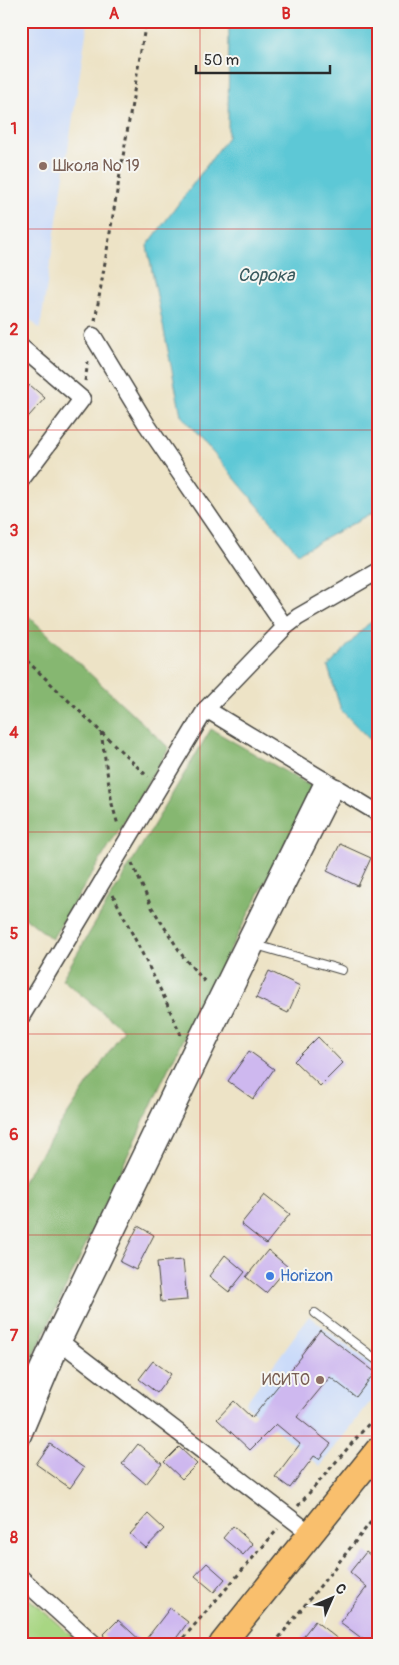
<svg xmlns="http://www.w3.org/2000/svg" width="399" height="1665" viewBox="0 0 399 1665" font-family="Pangolin,sans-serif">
  <rect width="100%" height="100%" fill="#f6f6f2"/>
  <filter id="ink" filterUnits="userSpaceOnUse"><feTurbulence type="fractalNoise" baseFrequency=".02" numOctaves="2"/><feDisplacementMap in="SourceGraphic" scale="10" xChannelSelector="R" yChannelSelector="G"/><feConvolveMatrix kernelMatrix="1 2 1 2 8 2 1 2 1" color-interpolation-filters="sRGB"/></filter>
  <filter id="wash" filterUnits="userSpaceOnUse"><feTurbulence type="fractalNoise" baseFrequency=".0096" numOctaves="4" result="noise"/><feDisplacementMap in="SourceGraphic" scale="20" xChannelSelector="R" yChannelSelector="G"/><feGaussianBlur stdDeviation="1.12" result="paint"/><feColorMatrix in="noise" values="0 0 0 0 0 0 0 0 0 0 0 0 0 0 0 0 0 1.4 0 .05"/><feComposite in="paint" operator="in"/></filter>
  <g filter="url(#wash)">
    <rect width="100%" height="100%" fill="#ede3c6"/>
    <g fill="#cbdbf9">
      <path d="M21,21H88L40,329L21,311Z"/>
      <path d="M309,1316L378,1369V1392L320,1466L245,1404Z"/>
    </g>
    <path fill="#a8d683" stroke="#6a8057" d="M21,1592L81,1644H21Z"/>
    <g fill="#86b771" stroke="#58714e">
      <path d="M21,609L169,748L52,939L21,914Z"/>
      <path d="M211,729L314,788L169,1067L21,1383V1184L124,1030L62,979Z"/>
    </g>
    <g fill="#5dc8d6" stroke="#447a80">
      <path d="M229,21H378V510L298,553L181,415L147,246L228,137Z"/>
      <path d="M378,618V748L341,710L328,667L367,625Z"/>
    </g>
    <g id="blocks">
      <g fill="#ceb8ef">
        <path d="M30,385L45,398L21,425V396Z"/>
        <path d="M340,844L371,858L358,886L327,871Z"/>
        <path d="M269,971L300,986L288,1013L256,998Z"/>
        <path d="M318,1037L343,1063L320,1086L294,1061Z"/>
        <path d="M249,1051L274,1069L253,1099L228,1081Z"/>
        <path d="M265,1194L290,1214L266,1244L241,1224Z"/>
        <path d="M138,1226L154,1235L136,1270L120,1262Z"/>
        <path d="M268,1250L288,1267L266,1293L246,1277Z"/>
        <path d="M225,1255L245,1272L229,1292L209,1276Z"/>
        <path d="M183,1260L187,1300L161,1302L157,1262Z"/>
        <path d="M320,1330L375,1372L356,1397L330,1377L297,1417L331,1444L319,1459L314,1456L290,1488L275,1477L300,1444L276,1424L250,1450L217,1419L234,1401L252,1418L302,1356L301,1355Z"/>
        <path d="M153,1361L171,1374L157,1393L139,1379Z"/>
        <path d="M50,1444L84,1468L70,1488L36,1464Z"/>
        <path d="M138,1444L162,1464L146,1484L122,1464Z"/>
        <path d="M179,1447L197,1464L182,1479L164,1462Z"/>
        <path d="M148,1514L164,1529L146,1548L130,1534Z"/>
        <path d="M233,1526L253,1544L243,1555L223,1538Z"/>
        <path d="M366,1552L378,1561V1631L368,1643L340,1622L367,1587L350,1572Z"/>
        <path d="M207,1563L225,1579L214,1592L195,1576Z"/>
        <path d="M170,1608L188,1622L172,1644H112L103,1635L118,1620L143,1643Z"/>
        <path d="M315,1621L344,1644H297Z"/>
      </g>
    </g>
  </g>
  <g filter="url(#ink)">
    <use href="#blocks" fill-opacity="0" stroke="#484742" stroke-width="1"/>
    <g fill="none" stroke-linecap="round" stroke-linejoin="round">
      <g stroke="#484742" stroke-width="10">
        <g id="lane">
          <path d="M256,945L342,970"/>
          <path d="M315,1313L378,1361"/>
        </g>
      </g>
      <g stroke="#484742" stroke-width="19">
        <g id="street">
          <path d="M93,336L147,425L285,627"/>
          <path d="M21,347L82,399L21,480"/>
          <path d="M206,709L378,813"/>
          <path d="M21,1017L206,709L285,627L298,617L378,571"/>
          <path d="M62,1343L311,1534"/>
          <path d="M21,1406L52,1338L189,1054L324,780"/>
          <path d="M21,1440L62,1343L256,945L336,787"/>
          <path d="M21,1578L94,1644"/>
        </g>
      </g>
      <g stroke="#484742" stroke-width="28">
        <path id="primary" d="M222,1644L378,1450"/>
      </g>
      <g stroke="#484742" stroke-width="3" stroke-dasharray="4 4" stroke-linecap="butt">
        <path d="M95,321L146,21"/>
        <path d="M85,381L88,362"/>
        <path d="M21,655L148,777"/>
        <path d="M101,732L112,804L118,825"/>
        <path d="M132,863L151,906L184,958L206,983"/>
        <path d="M113,895L164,997L181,1035"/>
        <path d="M298,1506L378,1413"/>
        <path d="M178,1644L278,1529"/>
        <path d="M274,1644L378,1513"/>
      </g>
      <use href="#lane" stroke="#fff" stroke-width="8"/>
      <use href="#street" stroke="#fff" stroke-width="16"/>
      <use href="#primary" stroke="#f9bf6d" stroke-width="25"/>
    </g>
  </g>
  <path fill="none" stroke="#d62828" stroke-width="1" stroke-opacity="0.55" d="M200,21V1644M21,229H378M21,430H378M21,631H378M21,832H378M21,1034H378M21,1235H378M21,1436H378"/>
  <g fill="#8d6e63" stroke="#f6f6f2" stroke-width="2">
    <circle cx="43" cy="166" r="5"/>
    <circle cx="320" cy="1380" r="5"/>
  </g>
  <circle fill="#3f7fe0" stroke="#f6f6f2" stroke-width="2" cx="270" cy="1276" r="5"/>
  <g text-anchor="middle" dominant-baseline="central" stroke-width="4" stroke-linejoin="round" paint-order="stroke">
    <g font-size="16" fill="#785e54" stroke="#f6f6f2" text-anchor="start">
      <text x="53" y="166">Школа № 19</text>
      <text x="310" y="1380" text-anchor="end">ИСИТО</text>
    </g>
    <g font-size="16" fill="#366cbe" stroke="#f6f6f2" text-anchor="start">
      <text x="280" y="1276">Horizon</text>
    </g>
    <g font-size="18" font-style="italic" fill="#3a5a5e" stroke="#f6f6f2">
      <text x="266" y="275">Сорока</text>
    </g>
  </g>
  <rect width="399" height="1665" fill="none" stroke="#f6f6f2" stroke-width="55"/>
  <g transform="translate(332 1598) rotate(45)" stroke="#f6f6f2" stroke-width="4" paint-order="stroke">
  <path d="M0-4L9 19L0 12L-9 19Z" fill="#2b2b2b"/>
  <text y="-8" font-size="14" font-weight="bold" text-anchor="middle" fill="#2b2b2b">С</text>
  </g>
  <path d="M196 65v8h134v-8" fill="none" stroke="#2b2b2b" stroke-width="2.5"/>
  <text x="204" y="65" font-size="15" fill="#2b2b2b" stroke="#f6f6f2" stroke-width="4" paint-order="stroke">50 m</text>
  <rect x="28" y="28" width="344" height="1610" fill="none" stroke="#d62828" stroke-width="2"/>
  <g font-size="16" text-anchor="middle" font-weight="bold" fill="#d62828">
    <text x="114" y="19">A</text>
    <text x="286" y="19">B</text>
    <text x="14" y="134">1</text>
    <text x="14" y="335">2</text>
    <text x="14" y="536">3</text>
    <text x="14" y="738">4</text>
    <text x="14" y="939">5</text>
    <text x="14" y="1140">6</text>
    <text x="14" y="1341">7</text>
    <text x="14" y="1543">8</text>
  </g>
</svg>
